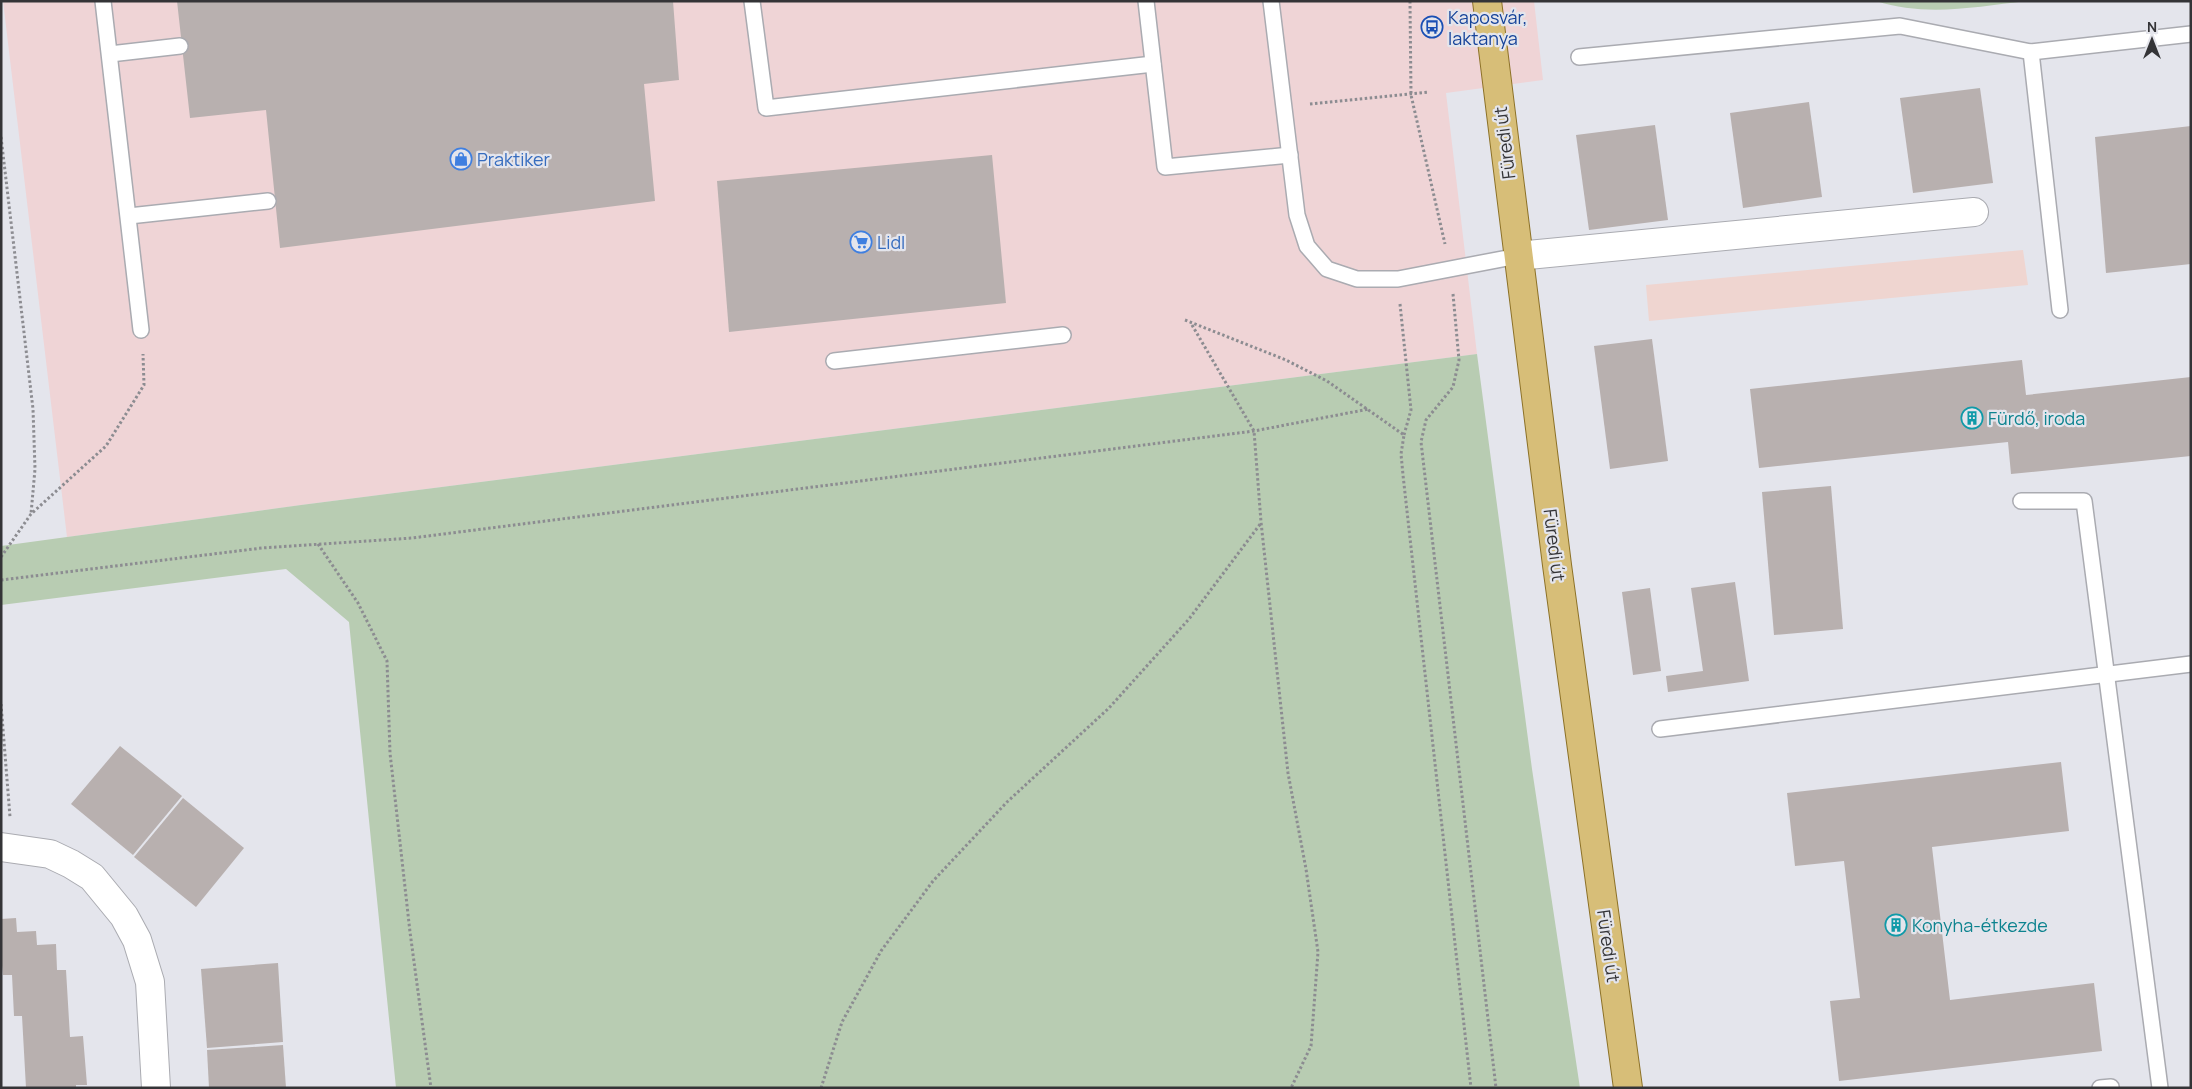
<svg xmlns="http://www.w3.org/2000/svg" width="2192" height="1089" viewBox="0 0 2192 1089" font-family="Manrope,sans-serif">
  <rect width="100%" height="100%" fill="#e4e5ec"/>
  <path fill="#efd4d6" d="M3,1H1534L1543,80L1446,93L1477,354L301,505L67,537Z"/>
  <path fill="#efd5d0" d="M2023,250L2028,285L1649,321L1646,285Z"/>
  <g fill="#b8ccb2">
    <path d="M1876,1H2026C1976,7 1925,17 1876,1Z"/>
    <path d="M1477,354L1532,769L1580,1088H396L349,622L286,569L1,605V546L301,505Z"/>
  </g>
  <g fill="#b8b0af">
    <path d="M177,1H673L679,80L644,84L655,201L280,248L266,110L190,118Z"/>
    <path d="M1980,88L1993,183L1913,193L1900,98Z"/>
    <path d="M1809,102L1822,197L1743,208L1730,113Z"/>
    <path d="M1655,125L1668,220L1589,230L1576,135Z"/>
    <path d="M2191,126V264L2106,273L2095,137Z"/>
    <path d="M992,155L1006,303L729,332L717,181Z"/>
    <path d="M1652,339L1668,461L1610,469L1594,346Z"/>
    <path d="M2022,360L2026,395L2191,377V456L2011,474L2008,442L1759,468L1750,389Z"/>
    <path d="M1831,486L1843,629L1774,635L1762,492Z"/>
    <path d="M1735,582L1749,681L1668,692L1666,676L1703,671L1691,588Z"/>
    <path d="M1650,588L1661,671L1633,675L1622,592Z"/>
    <path d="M120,746L182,796L133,855L71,804Z"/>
    <path d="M2061,762L2069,831L1932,847L1950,1000L2094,983L2102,1051L1839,1081L1830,1001L1860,998L1844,861L1795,866L1787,793Z"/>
    <path d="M183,798L244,848L196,907L134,857Z"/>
    <path d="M16,918L17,932L36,931L37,945L56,944L57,970H66L70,1037L83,1036L87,1085H76V1088H26L22,1016H14L12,975H3L1,956V919Z"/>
    <path d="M278,963L283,1042L207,1048L201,969Z"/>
    <path d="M283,1045L286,1088H209L207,1050Z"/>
  </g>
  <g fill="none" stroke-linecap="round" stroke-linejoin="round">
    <g stroke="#aaabb1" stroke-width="18">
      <g id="service">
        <path d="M103,1L141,330"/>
        <path d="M752,1L766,108L1153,64"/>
        <path d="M1146,1L1165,167L1290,155"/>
        <path d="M1271,1L1297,215L1307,246L1327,269L1357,279H1398L1518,256"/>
        <path d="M2031,52L2060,310"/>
        <path d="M110,54L180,46"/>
        <path d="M1579,57L1900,26L2031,52L2191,34"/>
        <path d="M129,216L268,201"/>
        <path d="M834,361L1063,335"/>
        <path d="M2021,501H2084L2160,1088"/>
        <path d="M1660,729L2191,664"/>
        <path d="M2100,1088L2111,1087"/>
      </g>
    </g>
    <g stroke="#aaabb1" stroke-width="30">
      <g id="minor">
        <path d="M1518,256L1974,212"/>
        <path d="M1,847L50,854L71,864L92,877L124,916L137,940L150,982L156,1088"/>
      </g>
    </g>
    <g stroke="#8c7127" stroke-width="30">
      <path id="primary" d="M1487,1L1557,565L1628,1088"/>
    </g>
    <g stroke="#8c8c91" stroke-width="3" stroke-dasharray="2.5 2.5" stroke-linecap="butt">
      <path d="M1410,1L1411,95L1445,244"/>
      <path d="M1310,104L1429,92"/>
      <path d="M1,137L33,409L35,469L31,514"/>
      <path d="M1453,294L1459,360L1453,387L1426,420L1421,442L1496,1088"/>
      <path d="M1400,304L1411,410L1404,435"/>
      <path d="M1185,320L1286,360L1327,381L1404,435L1401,454L1403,475L1471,1088"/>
      <path d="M1192,325L1254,431L1261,522L1288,773L1306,869L1318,952L1311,1046L1291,1088"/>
      <path d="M318,544L358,603L387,661L390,753L410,932L431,1088"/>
      <path d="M1,557L31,514L106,446L144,385L143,354"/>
      <path d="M1,580L262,548L412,538L1254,431L1369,409"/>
      <path d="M1,704L10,817"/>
      <path d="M821,1088L842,1022L881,951L933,881L1007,802L1109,708L1189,619L1261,523"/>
    </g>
    <use href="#service" stroke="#fff" stroke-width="15"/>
    <use href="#minor" stroke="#fff" stroke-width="28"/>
    <use href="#primary" stroke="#d7be78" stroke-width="28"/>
  </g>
  <defs>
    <g id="bus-ring" transform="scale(1.125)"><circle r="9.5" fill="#e4e5ec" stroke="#1a4fb4" stroke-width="1.5"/><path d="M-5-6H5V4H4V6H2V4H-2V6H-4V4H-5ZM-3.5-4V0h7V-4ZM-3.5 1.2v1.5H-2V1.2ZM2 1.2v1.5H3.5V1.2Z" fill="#1a4fb4"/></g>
    <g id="shop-ring" transform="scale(1.125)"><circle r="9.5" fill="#e4e5ec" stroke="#3f7fe0" stroke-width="1.5"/><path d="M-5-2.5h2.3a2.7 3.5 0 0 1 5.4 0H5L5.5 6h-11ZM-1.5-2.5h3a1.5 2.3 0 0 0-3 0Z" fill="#3f7fe0"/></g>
    <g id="supermarket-ring" transform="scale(1.125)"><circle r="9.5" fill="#e4e5ec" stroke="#3f7fe0" stroke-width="1.5"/><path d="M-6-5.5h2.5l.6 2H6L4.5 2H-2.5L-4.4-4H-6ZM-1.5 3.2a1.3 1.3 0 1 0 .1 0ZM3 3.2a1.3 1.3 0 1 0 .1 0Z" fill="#3f7fe0"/></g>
    <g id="building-ring" transform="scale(1.125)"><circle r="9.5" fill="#e4e5ec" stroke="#0f9aa8" stroke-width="1.5"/><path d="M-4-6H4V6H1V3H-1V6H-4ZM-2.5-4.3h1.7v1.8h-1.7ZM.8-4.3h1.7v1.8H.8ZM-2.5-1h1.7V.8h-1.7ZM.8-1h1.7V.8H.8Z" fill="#0f9aa8"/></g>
  </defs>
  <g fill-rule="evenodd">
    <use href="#bus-ring" x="1432" y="27"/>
    <use href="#shop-ring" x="461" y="159"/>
    <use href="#supermarket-ring" x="861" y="242"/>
    <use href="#building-ring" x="1972" y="418"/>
    <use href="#building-ring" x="1896" y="925"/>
  </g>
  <g text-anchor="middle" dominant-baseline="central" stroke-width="4.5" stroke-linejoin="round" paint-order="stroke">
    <g font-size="18" fill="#164399" stroke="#e4e5ec" text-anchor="start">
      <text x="1448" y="17">Kaposvár,<tspan x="1448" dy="21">laktanya</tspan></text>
    </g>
    <g font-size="18" fill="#343437" stroke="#e4e5ec">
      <text transform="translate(1504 143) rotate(-97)">Füredi út</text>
      <text transform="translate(1555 545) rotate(83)">Füredi út</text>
      <text transform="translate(1609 946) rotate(82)">Füredi út</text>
    </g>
    <g font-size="18" fill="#366cbe" stroke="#e4e5ec" text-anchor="start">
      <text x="477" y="159">Praktiker</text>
      <text x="877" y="242">Lidl</text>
    </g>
    <g font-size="18" fill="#0d838f" stroke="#e4e5ec" text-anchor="start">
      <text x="1988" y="418">Fürdő, iroda</text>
      <text x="1912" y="925">Konyha-étkezde</text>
    </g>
  </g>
  <rect width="2192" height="1089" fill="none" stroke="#343437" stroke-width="5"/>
  <g transform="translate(2152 40)" stroke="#e4e5ec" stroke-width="4" paint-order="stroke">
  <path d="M0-4L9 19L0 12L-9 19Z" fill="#343437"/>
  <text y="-8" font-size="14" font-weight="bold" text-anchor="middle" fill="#343437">N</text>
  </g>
</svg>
